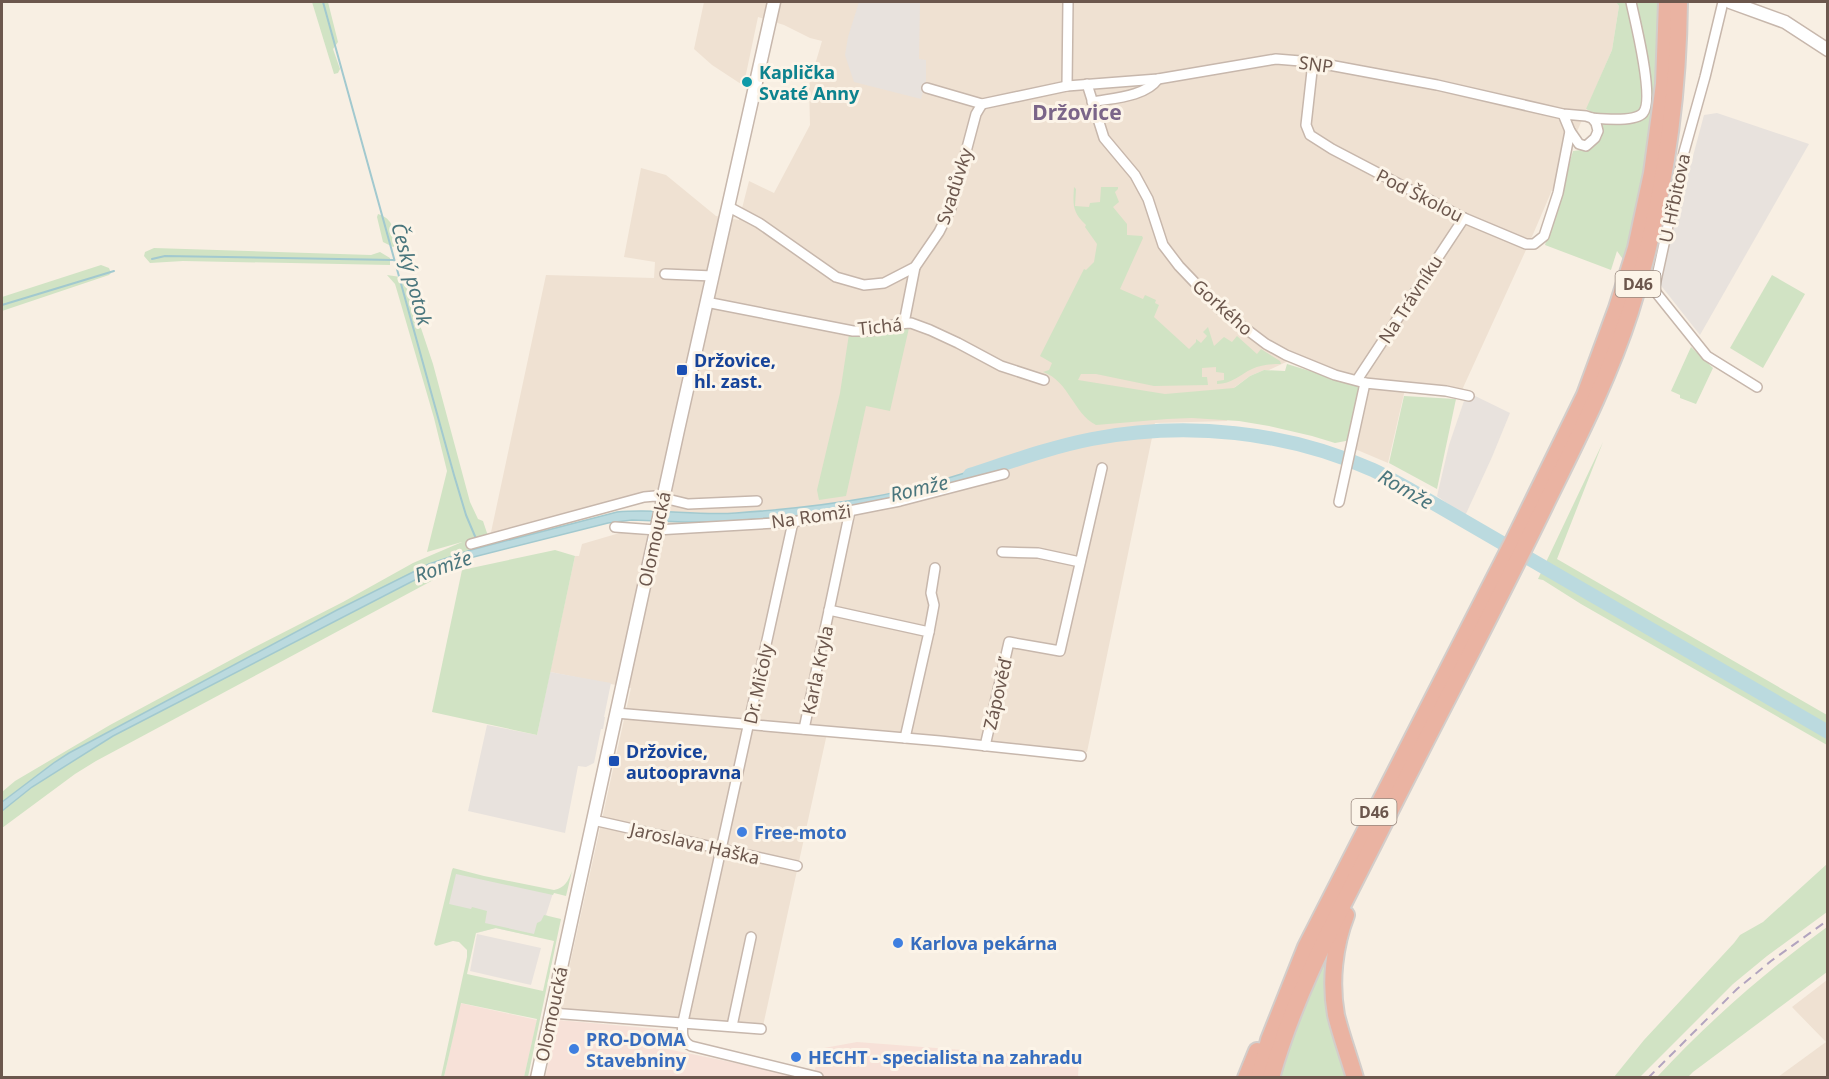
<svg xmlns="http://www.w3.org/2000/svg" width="1829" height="1079" viewBox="0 0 1829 1079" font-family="'Noto Sans',sans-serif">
  <rect width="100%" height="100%" fill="#f8efe3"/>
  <g fill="#efe1d2">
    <path d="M704,2H1616L1619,6L1612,50L1531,239L1462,390L1406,385L1388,463L1355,449L1368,380L1346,376L1297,357L1269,370H1264L1250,376L1235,387L1227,421L1155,423L1087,752L828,729L763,1026L560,1009L631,688L550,672L575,556H579L582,544L623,532L649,536L659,490L638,494L490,537L546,275L654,278L655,262L624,257L641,168L666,175L716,216L739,220L749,181L774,193L810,125L809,85L822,41L810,38L784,25L758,17L746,74L741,84L712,65L694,49Z"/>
    <path d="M1827,980V1077H1778L1826,1042L1792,1007Z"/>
  </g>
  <g fill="#f7e1d8">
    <path d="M460,1003L537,1020L524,1077L444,1078Z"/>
    <path d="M558,1020L670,1030L667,1049L805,1077L545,1078Z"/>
    <path d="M857,1042L1079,1059L1078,1077L811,1078L824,1048Z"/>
  </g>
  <g fill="#e8e2dd">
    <path d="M859,2H920L919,59L926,60V81L921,99L854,82L845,55L848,37Z"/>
    <path d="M1717,113L1809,144L1700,335L1659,283L1704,115Z"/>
    <path d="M1467,392L1510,413L1492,457L1465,516L1437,496L1449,445Z"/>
    <path d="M550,672L611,683L604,717H605L603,729H601L594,763L586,767L578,766L565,833L468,811L487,725L537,735Z"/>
    <path d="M454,871L553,893L546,915L548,916L542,938L495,928L437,944Z"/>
    <path d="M477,934L541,948L531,985L470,971Z"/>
  </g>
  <g fill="#d1e3c4" fill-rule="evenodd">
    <path d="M312,2H328L338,42L333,49L340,69L338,73L334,74Z"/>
    <path d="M1616,2H1661L1659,62L1643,185L1625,262L1617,251L1611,270L1545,245L1573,151L1589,149L1602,137L1600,116L1586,109L1612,50L1619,6Z"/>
    <path d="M1074,187L1076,189L1075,206L1089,207L1090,203L1100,202L1101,187H1118V189L1115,192L1119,202L1113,207L1127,224V235L1142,236L1143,238L1120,289L1143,299L1145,295L1156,300L1155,303L1159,305L1154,317L1189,349L1196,342V339L1201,343L1207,336L1203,332L1208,327L1214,346L1224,337L1232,342L1237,336L1257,354L1261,349L1280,361L1281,364C1271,364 1261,365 1252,369C1239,375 1232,384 1217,384V381L1224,380V373L1216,372V367L1202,368V377H1207L1208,385L1154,386L1096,374H1081L1078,380L1165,394L1234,388L1250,376L1264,370L1285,371L1287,364L1359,386L1351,440L1335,443L1312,436L1269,426L1239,421L1192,418L1167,419L1096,425C1073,413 1069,381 1043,372L1049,370L1052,363L1040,356L1084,269L1086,270L1094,262L1097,244L1085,227L1086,225C1072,212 1073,205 1074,187Z"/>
    <path d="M378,214C394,219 393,230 397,245L393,247L383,242L377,217Z"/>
    <path d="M154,248L371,255L380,252L390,258V265L183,261L150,263L144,256L145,252Z"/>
    <path d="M101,265L109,268L111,273L109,275L2,311V297Z"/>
    <path d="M387,275L407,278L410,295L433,364L470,502L478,519L483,521L491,545L471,550L337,610L69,753L55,762L2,802V792L15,781L110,725L253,648L343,602L413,563L462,542L427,552L447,471L434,418L398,294L395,284Z"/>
    <path d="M1772,275L1805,294L1763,368L1730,348Z"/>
    <path d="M909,328L890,411L866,406L846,496L819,500L817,490L840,393L849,334L865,336Z"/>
    <path d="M1691,347L1713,368L1696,404L1680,398V395L1671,391Z"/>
    <path d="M1404,396L1456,399L1437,489L1389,463Z"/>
    <path d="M1603,442L1557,559L1827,715V745L1581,604L1543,580L1538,579Z"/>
    <path d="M555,550L575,556L537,735L432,712L462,570Z"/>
    <path d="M454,562L437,578L96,761L75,774L2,828V811L32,787L113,736L438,568Z"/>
    <path d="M1827,864V912L1767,956L1733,984L1640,1077H1614L1644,1040L1734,943L1740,935L1763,922Z"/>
    <path d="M453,868L484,876L554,890C565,888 568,881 572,871L566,896L554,893L553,895L456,874L449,904L471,909L472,907L487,911L485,923L534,934L537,923L541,921L544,915L561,919L528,1077H524L537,1019L461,1003L444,1077H441L467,957V950L459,942L453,941L436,946L434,944L452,870ZM496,928L554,941L543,991L467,974L476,933Z"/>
    <path d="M1827,927V972L1693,1072L1688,1077H1657C1709,1021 1765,972 1827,927Z"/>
    <path d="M1330,943L1349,1077L1276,1078L1280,1066Z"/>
  </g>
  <path fill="#bbdadf" stroke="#a2c9cf" stroke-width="1.5" d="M987,466L989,474L879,502L795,516L719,522H684L632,520L608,523L454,562L438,568L113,736L32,787L2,811V802L55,762L69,753L337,610L429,564L471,550L617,512C656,508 696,516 736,513C781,510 827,505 872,497C911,490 949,478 987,466Z"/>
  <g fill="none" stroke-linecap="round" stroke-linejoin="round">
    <g stroke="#a2c9cf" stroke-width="2">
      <path d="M323,2L454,475L466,515L477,541"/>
      <path d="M152,259L165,256L394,260"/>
      <path d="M2,305L114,271"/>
    </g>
    <path stroke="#bbdadf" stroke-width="14" d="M970,475C1010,462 1051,447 1092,439C1186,421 1286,431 1373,470C1386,476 1397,483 1409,489L1828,732"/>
    <g stroke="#c7b7ac" stroke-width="12">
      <g id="minor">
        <path d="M1723,2L1705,77L1684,152L1654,290L1707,356L1757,387"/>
        <path d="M1313,62L1306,125L1310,135L1332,149L1464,218L1526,244H1534L1544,236L1558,193L1570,131"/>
        <path d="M1087,84L1104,138L1135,175L1148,199L1163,245L1179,266L1221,310L1266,344L1286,355L1335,375L1365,383L1446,391L1469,396"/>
        <path d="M1067,86L1068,2"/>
        <path d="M927,88L982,104L1067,86L1158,79L1276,59L1313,62L1437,85L1563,114L1586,116L1592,118L1596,123L1598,131L1595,138L1586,146L1579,144L1570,131L1563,114"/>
        <path d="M1092,102C1113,98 1145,97 1158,79"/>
        <path d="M1592,118C1604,119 1635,122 1643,113C1655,99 1635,21 1631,2"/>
        <path d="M729,207L759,223L836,277L864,285L884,283L915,267L939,232L951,208L976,114L982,104"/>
        <path d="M665,274L713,276"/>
        <path d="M706,302L853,331H871L897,324L911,323L930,330L958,343L1001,366L1044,380"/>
        <path d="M904,323L915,267"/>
        <path d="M1357,380L1464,218"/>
        <path d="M1339,502L1365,383"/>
        <path d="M793,522L683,1022C682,1032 681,1041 691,1046L818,1077"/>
        <path d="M615,527L656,530L793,522L900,501L1004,474"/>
        <path d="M471,544L644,497L655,496L688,504L757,501"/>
        <path d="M1002,552L1038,553L1080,562"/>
        <path d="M829,610L929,632L905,738"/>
        <path d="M929,632L934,605L931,593L935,568"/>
        <path d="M616,713L940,741L1081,756"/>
        <path d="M804,729L850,511"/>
        <path d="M985,746L1009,642L1060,651L1102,468"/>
        <path d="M593,820L797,866"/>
        <path d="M551,1013L761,1029"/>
        <path d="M732,1026L751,937"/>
      </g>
    </g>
    <g stroke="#c7b7ac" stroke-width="15">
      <g id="tertiary">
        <path d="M1730,2L1785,22L1828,50"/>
        <path d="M537,1078L678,430L774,2"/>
      </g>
    </g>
    <g stroke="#d3cdca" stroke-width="20">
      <g id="motorway">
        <path d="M1346,915C1334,946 1330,982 1336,1015C1341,1036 1349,1057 1355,1078"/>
        <path d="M1246,1078L1257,1051"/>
        <path d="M1259,1078L1269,1040L1306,947L1514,540L1585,395L1617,308L1636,248L1652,173L1664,84L1667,2"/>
        <path d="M1271,1078C1296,989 1341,909 1382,827C1437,717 1495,609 1548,499C1578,438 1609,377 1630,312C1662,211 1678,107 1679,2"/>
      </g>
    </g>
    <use href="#minor" stroke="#fff" stroke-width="9"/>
    <use href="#tertiary" stroke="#fff" stroke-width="12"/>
    <use href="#motorway" stroke="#eab3a2" stroke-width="16"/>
    <path stroke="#b2a4bf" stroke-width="2" stroke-dasharray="9 6" stroke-linecap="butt" d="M1648,1078L1737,989L1771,961L1828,920"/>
  </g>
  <circle fill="#0f9aa8" stroke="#fcf4e8" stroke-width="2" cx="747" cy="82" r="6"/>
  <g fill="#1a4fb4" stroke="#fcf4e8" stroke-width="2">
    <rect x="676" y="364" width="12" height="12" rx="3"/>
    <rect x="608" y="755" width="12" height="12" rx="3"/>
  </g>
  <g fill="#3f7fe0" stroke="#fcf4e8" stroke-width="2">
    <circle cx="742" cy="832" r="6"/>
    <circle cx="898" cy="943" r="6"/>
    <circle cx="574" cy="1049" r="6"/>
    <circle cx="796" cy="1057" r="6"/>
  </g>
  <g text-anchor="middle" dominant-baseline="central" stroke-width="6" stroke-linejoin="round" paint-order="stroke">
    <g fill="#fcf4e8" stroke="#97867c" stroke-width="1.5">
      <rect x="1615.5" y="271" width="45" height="26" rx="4.5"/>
      <rect x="1351.5" y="799" width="45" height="26" rx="4.5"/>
    </g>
    <g font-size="16" font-weight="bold" fill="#6c574d">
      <text x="1638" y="284">D46</text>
      <text x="1374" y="812">D46</text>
    </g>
    <g font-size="18" fill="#6c574d" stroke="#fcf4e8">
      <text transform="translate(1316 64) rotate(8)">SNP</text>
      <text transform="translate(954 186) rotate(-72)">Svadůvky</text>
      <text transform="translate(1420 195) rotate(27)">Pod Školou</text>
      <text transform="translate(1674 198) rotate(-78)">U Hřbitova</text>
      <text transform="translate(1410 299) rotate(-57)">Na Trávníku</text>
      <text transform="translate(1223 307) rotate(42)">Gorkého</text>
      <text transform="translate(880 326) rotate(-6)">Tichá</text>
      <text transform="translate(811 516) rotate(-8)">Na Romži</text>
      <text transform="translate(654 539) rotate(-78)">Olomoucká</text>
      <text transform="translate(817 670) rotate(-78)">Karla Kryla</text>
      <text transform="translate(758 684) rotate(-78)">Dr. Mičoly</text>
      <text transform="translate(997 694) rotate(-77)">Zápověď</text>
      <text transform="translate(695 843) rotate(13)">Jaroslava Haška</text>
      <text transform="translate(551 1014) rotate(-78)">Olomoucká</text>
    </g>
    <g font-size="18" font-weight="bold" fill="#0d838f" stroke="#fcf4e8" text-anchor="start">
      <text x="759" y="72">Kaplička<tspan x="759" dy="21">Svaté Anny</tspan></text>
    </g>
    <g font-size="18" font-weight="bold" fill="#164399" stroke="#fcf4e8" text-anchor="start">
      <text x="694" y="360">Držovice,<tspan x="694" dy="21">hl. zast.</tspan></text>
      <text x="626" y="751">Držovice,<tspan x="626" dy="21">autoopravna</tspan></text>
    </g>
    <g font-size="18" font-weight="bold" fill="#366cbe" stroke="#fcf4e8" text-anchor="start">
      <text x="754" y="832">Free-moto</text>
      <text x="910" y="943">Karlova pekárna</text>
      <text x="586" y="1039">PRO-DOMA<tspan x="586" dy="21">Stavebniny</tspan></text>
      <text x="808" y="1057">HECHT - specialista na zahradu</text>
    </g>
    <g font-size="20" font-style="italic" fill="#4a767d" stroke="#fcf4e8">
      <text transform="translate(412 274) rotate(75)">Český potok</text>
      <text transform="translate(919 488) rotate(-13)">Romže</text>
      <text transform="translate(1406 489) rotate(30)">Romže</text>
      <text transform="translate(443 566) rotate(-19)">Romže</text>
    </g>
    <g font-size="21" font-weight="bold" fill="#7b6589" stroke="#fcf4e8">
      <text x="1077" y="112">Držovice</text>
    </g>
  </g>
  <rect width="1829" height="1079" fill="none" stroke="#6c574d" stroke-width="6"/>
</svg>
